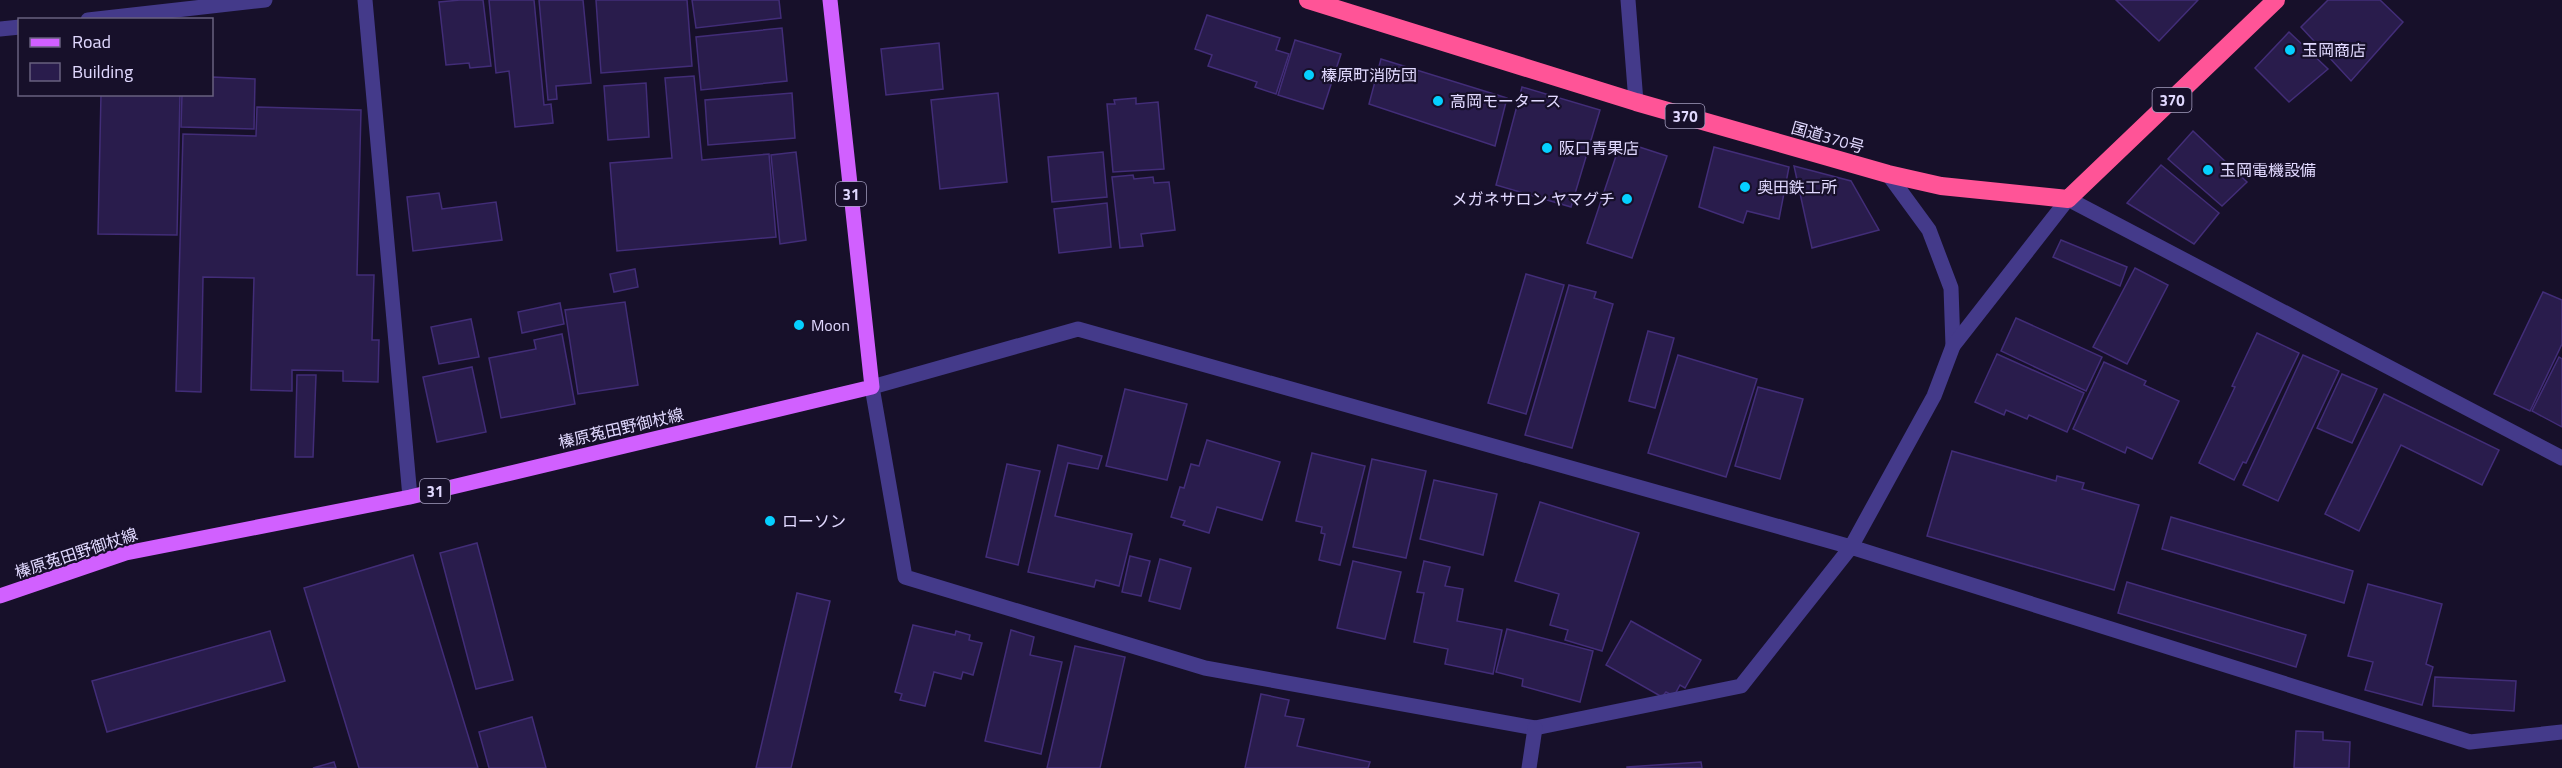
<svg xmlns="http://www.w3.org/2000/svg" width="2562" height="768" viewBox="0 0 2562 768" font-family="'Titillium Web','Noto Sans JP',sans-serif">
  <rect width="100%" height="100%" fill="#17102a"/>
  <g fill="#291c4c" stroke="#422d78" stroke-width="1.5">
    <path d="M460,0H483L491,66L470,68L469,63L446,65L439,2Z"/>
    <path d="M489,0H534L544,105L551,104L553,123L515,127L509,71L496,73Z"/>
    <path d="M539,0H583L591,83L556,86L557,99L548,100Z"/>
    <path d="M596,0H687L692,66L601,73Z"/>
    <path d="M692,0H779L781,18L696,28Z"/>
    <path d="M2116,0H2198L2159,41Z"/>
    <path d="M2328,0H2380L2403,22L2351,81L2301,27Z"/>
    <path d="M1207,15L1280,38L1276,50L1289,54L1276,94L1255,87L1257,82L1208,66L1212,55L1195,49Z"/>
    <path d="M782,28L787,81L701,90L696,37Z"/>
    <path d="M2289,32L2328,69L2289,102L2255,68Z"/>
    <path d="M1295,40L1341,54L1323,109L1278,95Z"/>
    <path d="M939,43L943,89L886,95L881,49Z"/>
    <path d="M1381,59L1507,98L1495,146L1369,104Z"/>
    <path d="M694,76L702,160L769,154L776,237L617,251L610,163L672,158L665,78Z"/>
    <path d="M212,77L255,79L254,129L181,127L182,94H212Z"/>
    <path d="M646,83L649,137L608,140L604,86Z"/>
    <path d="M1522,87L1600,110L1571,207L1496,185Z"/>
    <path d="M792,93L795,138L708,145L705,100Z"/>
    <path d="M998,93L1007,182L940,189L931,100Z"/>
    <path d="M101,94H180L177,235L98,234Z"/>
    <path d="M1136,98V104L1158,102L1164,169L1113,172L1107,104H1115L1114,100Z"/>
    <path d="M257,107L361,110L357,275H374L372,340H379L378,382L343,381V371L292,370V391L251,390L254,278L203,277L201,392L176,391L183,134L256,136Z"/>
    <path d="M2193,131L2247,182L2222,206L2168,159Z"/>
    <path d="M1621,141L1667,156L1632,258L1587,243Z"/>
    <path d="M1714,147L1789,167L1779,219L1747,211L1743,223L1699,207Z"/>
    <path d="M796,152L806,240L780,244L771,155Z"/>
    <path d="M1103,152L1107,197L1052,202L1048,157Z"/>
    <path d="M2161,165L2219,213L2194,244L2127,203Z"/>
    <path d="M1794,166L1851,181L1879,230L1812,248Z"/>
    <path d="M1133,175L1134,179L1153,177L1154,183L1169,182L1175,230L1141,234L1143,246L1120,248L1112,177Z"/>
    <path d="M439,193L442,209L496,202L502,240L413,251L407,197Z"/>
    <path d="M1107,203L1111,247L1059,253L1054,209Z"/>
    <path d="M2061,240L2127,267L2120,286L2053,257Z"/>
    <path d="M2135,268L2168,285L2127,364L2093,347Z"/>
    <path d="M635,269L638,287L614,292L610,274Z"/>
    <path d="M1526,274L1564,285L1526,414L1488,403Z"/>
    <path d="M1569,285L1596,292L1594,298L1613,304L1572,448L1525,435Z"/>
    <path d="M2543,292L2562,300V344L2530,411L2494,394Z"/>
    <path d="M625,302L638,385L578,394L565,310Z"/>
    <path d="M560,303L564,324L522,333L518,312Z"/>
    <path d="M2016,318L2102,357L2086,391L2001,351Z"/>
    <path d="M471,319L479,357L439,364L431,327Z"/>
    <path d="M1648,331L1674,338L1655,408L1629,401Z"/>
    <path d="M2257,333L2299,353L2246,463L2243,462L2234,480L2199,463L2235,387L2232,386Z"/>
    <path d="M562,334L575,404L501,418L489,358L536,349L534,340Z"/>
    <path d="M1997,354L2084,393L2067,432L2029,415L2027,419L2006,410L2004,415L1975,402Z"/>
    <path d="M1678,355L1757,379L1726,477L1648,453Z"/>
    <path d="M2303,355L2339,371L2278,501L2243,485Z"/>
    <path d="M2559,357L2562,359V427L2532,411Z"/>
    <path d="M2104,362L2146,381L2144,385L2179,401L2152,459L2127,447L2125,453L2073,429Z"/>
    <path d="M472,367L486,432L437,442L423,377Z"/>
    <path d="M2342,374L2377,389L2352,443L2317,428Z"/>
    <path d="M297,375H316L313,457H295Z"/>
    <path d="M1758,387L1803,399L1780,479L1735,466Z"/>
    <path d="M1125,389L1187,404L1167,480L1106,466Z"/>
    <path d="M2384,394L2499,450L2482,485L2401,445L2359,531L2325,514Z"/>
    <path d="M1207,440L1280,462L1262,520L1217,507L1209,533L1183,525L1185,521L1171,517L1180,487L1184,488L1191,464L1199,466Z"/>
    <path d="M1058,445L1102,456L1098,469L1068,463L1055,516L1132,534L1119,586L1096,580L1094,587L1028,572Z"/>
    <path d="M1952,451L2056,481L2057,476L2084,483L2082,489L2139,505L2114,590L1927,536Z"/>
    <path d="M1312,453L1365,466L1340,565L1319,560L1325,534L1321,533L1322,527L1296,521Z"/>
    <path d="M1372,459L1426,471L1406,558L1353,547Z"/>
    <path d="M1007,464L1040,471L1018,565L986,557Z"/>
    <path d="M1434,480L1497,494L1483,555L1420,539Z"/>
    <path d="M1540,502L1639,533L1602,651L1565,640L1568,630L1550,625L1559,594L1515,581Z"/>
    <path d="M2171,517L2353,571L2344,603L2162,549Z"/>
    <path d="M477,543L513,680L476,689L440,553Z"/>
    <path d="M413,555L478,768H359L304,588Z"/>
    <path d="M1130,556L1150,561L1141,596L1122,592Z"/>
    <path d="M1160,559L1191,568L1180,609L1149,601Z"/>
    <path d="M1353,561L1401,572L1385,639L1337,628Z"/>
    <path d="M1424,561L1450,567L1445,586L1463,589L1457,621L1502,630L1493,674L1445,664L1448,649L1414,642L1424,593L1417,592Z"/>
    <path d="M2127,582L2306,635L2296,667L2118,613Z"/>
    <path d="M2368,584L2442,604L2426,664L2433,667L2422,705L2365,690L2373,662L2348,656Z"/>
    <path d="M797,593L830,601L791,768H756Z"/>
    <path d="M1631,621L1701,660L1685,688L1680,685L1674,696L1666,692L1662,697L1606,665Z"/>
    <path d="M913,625L955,635L956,631L970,635L969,640L982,643L973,675L963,672L961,679L934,672L925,706L900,700L902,694L895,692Z"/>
    <path d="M1507,629L1593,651L1580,702L1522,686L1523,679L1496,672Z"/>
    <path d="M1011,630L1034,637L1030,655L1062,662L1041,754L985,741Z"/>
    <path d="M270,631L285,681L107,732L92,681Z"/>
    <path d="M1075,646L1125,657L1100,768H1047Z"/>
    <path d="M2435,677L2516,681L2514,711L2433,706Z"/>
    <path d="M1261,694L1289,700L1285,716L1304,719L1297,746L1370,762L1368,768H1245Z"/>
    <path d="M532,717L546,768H489L479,732Z"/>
    <path d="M2296,731L2323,732V740L2350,742L2349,768H2294Z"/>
    <path d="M334,762L336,768H313Z"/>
    <path d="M1701,762L1702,768H1627V767Z"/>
  </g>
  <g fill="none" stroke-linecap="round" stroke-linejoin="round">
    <g stroke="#443a8a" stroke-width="15">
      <path d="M365,0L410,497"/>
      <path d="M1628,0L1636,102"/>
      <path d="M88,20L265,0"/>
      <path d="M0,29L20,27"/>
      <path d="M1888,174L1929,230L1951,288L1953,346"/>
      <path d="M2562,458L2068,199L1953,346L1934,396L1851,547L1741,686L1535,728L1205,668L905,577L872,387L1078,329L1851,547L2470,742L2562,732"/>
      <path d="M1529,768L1535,728"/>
    </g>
    <path stroke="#d160ff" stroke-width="15" d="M0,596L126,553L410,497L872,387L830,0"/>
    <path stroke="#ff5497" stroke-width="18" d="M1308,0L1636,102L1888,174L1941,186L2068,199L2276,0"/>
  </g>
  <g fill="#05d0ff" stroke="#17102a" stroke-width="2">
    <circle cx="2290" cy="50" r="6"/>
    <circle cx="1309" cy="75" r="6"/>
    <circle cx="1438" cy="101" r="6"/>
    <circle cx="1547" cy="148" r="6"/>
    <circle cx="2208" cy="170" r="6"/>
    <circle cx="1745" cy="187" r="6"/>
    <circle cx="1627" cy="199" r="6"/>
    <circle cx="799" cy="325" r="6"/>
    <circle cx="770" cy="521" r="6"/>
  </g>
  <g text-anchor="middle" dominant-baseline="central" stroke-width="4.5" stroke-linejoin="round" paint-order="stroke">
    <g fill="#17102a" stroke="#a49dbf" stroke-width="1.5">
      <rect x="2152.5" y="88" width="39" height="24" rx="4.5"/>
      <rect x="1665.5" y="104" width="39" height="24" rx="4.5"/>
      <rect x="836" y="182" width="30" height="24" rx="4.5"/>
      <rect x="420" y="479" width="30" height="24" rx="4.5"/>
    </g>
    <g font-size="15" font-weight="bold" fill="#e1d9ff">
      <text x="2172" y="100">370</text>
      <text x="1685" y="116">370</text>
      <text x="851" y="194">31</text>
      <text x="435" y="491">31</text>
    </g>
    <g font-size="16" fill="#e1d9ff" stroke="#17102a" text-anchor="start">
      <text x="2302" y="50">玉岡商店</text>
      <text x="1321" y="75">榛原町消防団</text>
      <text x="1450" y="101">高岡モータース</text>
      <text x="1559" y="148">阪口青果店</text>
      <text x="2220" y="170">玉岡電機設備</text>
      <text x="1757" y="187">奥田鉄工所</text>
      <text x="1615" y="199" text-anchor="end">メガネサロン ヤマグチ</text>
      <text x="811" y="325">Moon</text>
      <text x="782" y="521">ローソン</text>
    </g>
    <g font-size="16" fill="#e1d9ff" stroke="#17102a">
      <text transform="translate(1828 137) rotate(16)">国道370号</text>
      <text transform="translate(621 428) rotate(-13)">榛原菟田野御杖線</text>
      <text transform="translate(76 553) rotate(-18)">榛原菟田野御杖線</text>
    </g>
  </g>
  <rect x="18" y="18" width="195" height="78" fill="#17102a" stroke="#68607f" stroke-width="1.5"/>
  <rect x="30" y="38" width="30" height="9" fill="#d160ff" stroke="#68607f" stroke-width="1.5"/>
  <text x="72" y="48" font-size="18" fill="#e1d9ff">Road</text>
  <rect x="30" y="63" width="30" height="18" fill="#291c4c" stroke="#68607f" stroke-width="1.5"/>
  <text x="72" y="78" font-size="18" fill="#e1d9ff">Building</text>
</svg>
